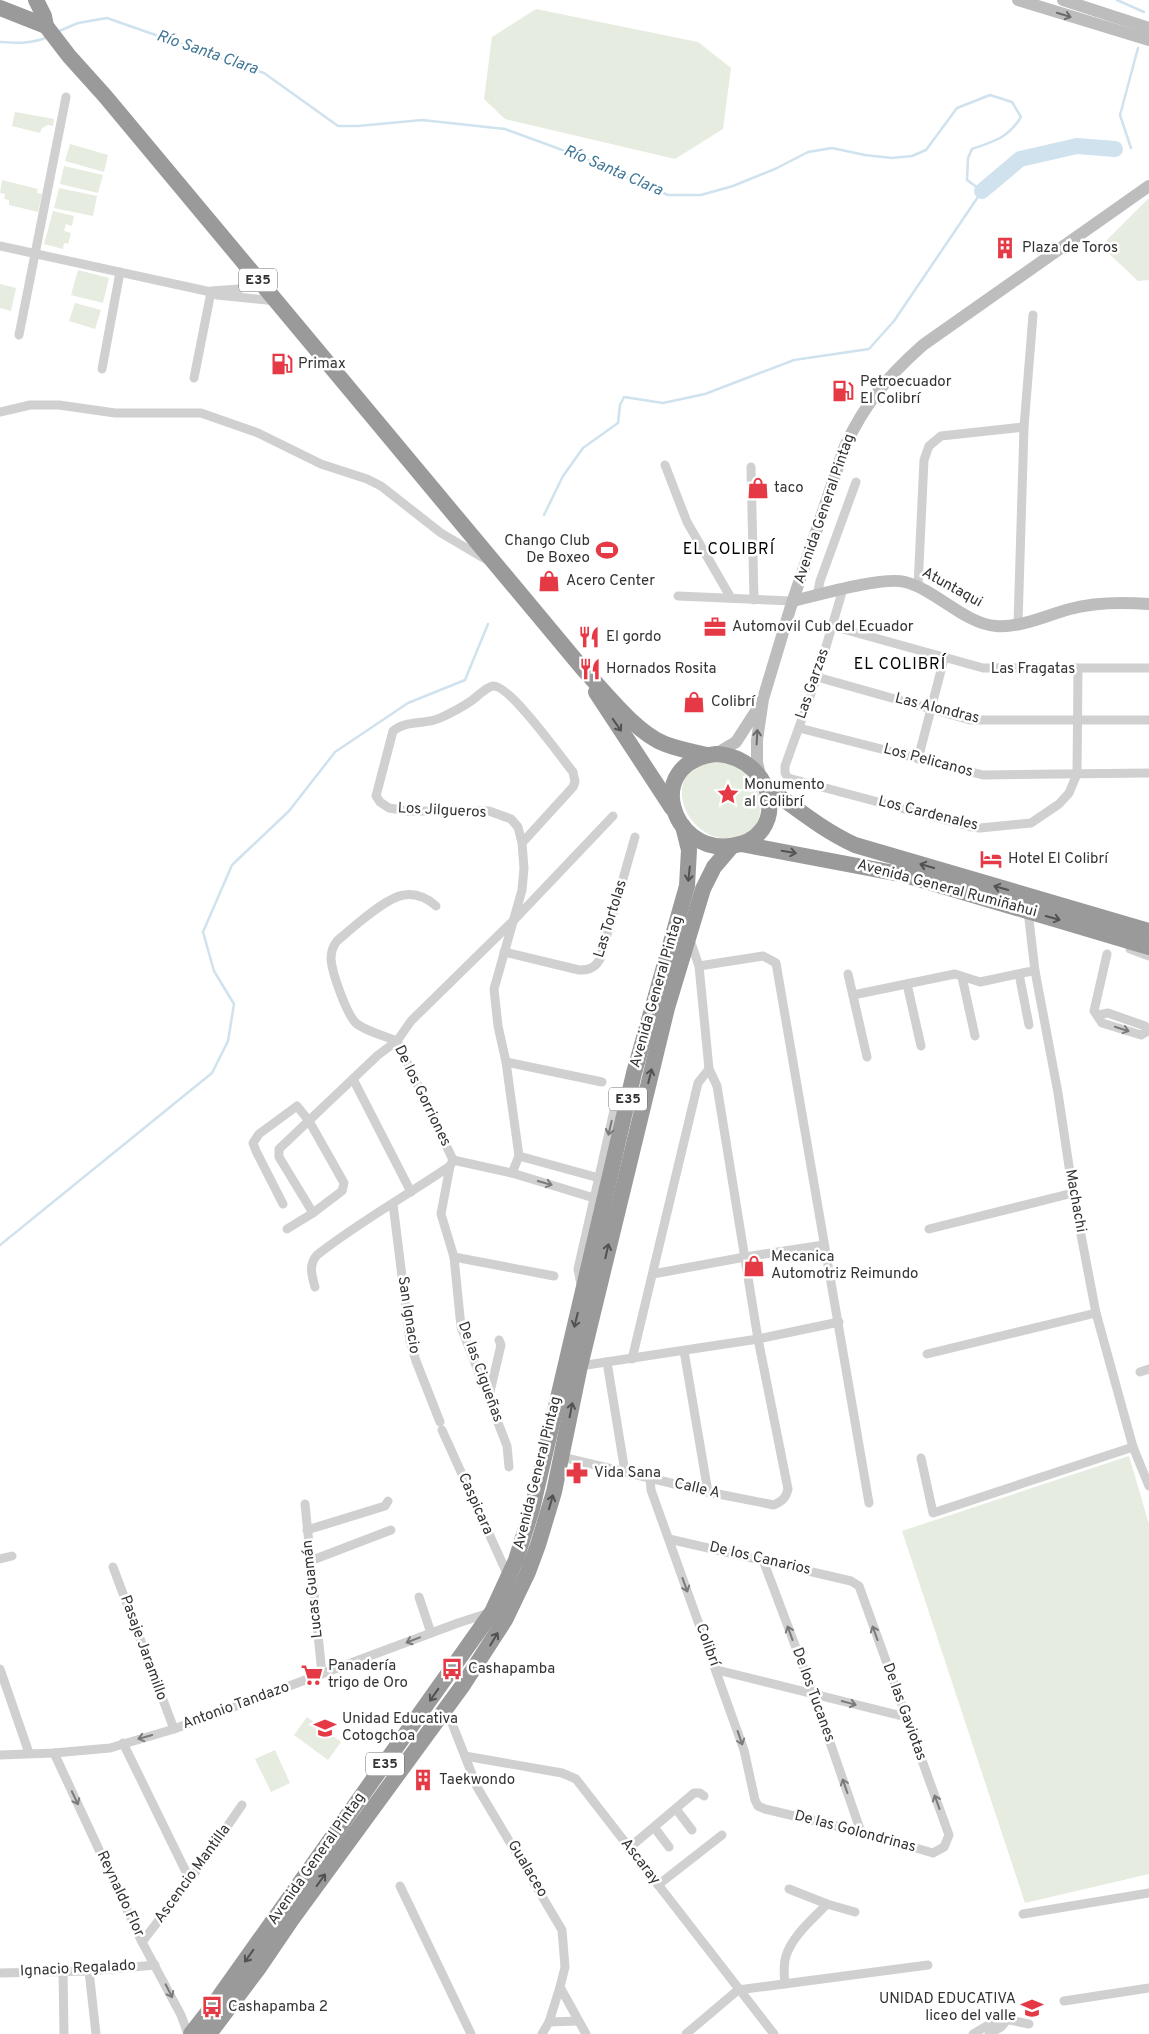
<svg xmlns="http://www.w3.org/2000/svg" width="1149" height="2034" viewBox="0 0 1149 2034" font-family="Overpass,sans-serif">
  <rect width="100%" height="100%" fill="#fff"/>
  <g fill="#e6ecdf">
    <path d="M536,9L698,42L731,68L723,129L675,159L505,119L484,99L492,37Z"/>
    <path d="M15,112L54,119L53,126L48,125L42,128L40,133L12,126Z"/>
    <path d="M70,144L108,155L104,172L65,161Z"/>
    <path d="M64,166L103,175L98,193L60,184Z"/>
    <path d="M2,180L38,189L37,193L42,194L38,212L9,205V200L4,199L5,194L0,193Z"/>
    <path d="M59,188L97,196L93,216L54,208Z"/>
    <path d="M1149,198V280L1138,281L1101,246Z"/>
    <path d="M53,211L74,216L72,226L66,224L64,231L71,233L68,244L64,243L63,249L44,244Z"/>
    <path d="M78,270L109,278L103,303L71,295Z"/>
    <path d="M0,284L16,288L11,311L0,308Z"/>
    <path d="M75,303L101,310L95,329L69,321Z"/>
    <path d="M715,762C725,763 736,765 744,771C765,786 769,829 739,837C688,851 653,768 715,762Z"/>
    <path d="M1129,1456L1149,1524V1874L1025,1903L902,1531Z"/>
    <path d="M307,1717L341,1742L328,1760L294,1735Z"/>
    <path d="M275,1750L290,1783L271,1792L255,1759Z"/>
  </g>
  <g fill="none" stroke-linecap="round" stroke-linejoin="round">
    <g stroke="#cfe2ee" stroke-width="2.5">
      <path d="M1117,0L1144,12"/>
      <path d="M57,32L78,23L107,18L264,73L338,126H358L422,120L505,129L576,155L668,195H701L733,186L775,169L808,152L832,148L865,155L892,158L912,156L926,150L957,108L990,95L1012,102L1021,117C1008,138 995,141 972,149L968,158L967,180L982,191L894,321L869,349L794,360L705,394L663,403L624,397L620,405L618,423L583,448L563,476L544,515"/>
      <path d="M0,42C18,43 31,44 48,37"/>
      <path d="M1131,148L1120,115L1138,48"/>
      <path d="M0,1245L212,1073L228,1041L234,1004L214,971L203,932L232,865L289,811L335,752L408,703L465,680L488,624"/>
    </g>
    <path stroke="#cfe2ee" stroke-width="16" d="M982,191L1020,159L1077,146L1115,149"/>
    <g stroke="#d0d0d0" stroke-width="9">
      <path d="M0,246L211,292L217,295L276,301"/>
      <path d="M211,291L239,289L257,279"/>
      <path d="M19,335L66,97"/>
      <path d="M102,369L120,272"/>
      <path d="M194,378L211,292"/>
      <path d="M0,412L30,405H59L115,413H201L258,433L321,464L367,479L381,486L441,533L485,559"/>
      <path d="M665,465L687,522L731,598"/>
      <path d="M751,467L754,600"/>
      <path d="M918,587L924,460L929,446L941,436L1024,427"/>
      <path d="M843,589L817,677L785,766V773L788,778L972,827L980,828L1031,823L1059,804L1069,793L1077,774L1078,669"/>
      <path d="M678,596L793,601"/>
      <path d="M817,596L820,581L856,482"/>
      <path d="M1018,624L1024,427L1033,315"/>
      <path d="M832,626L983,668H1149"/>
      <path d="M817,677L970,720H1149"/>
      <path d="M799,728L983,775L1149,773"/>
      <path d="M918,759L944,659"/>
      <path d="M436,906C427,898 417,893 404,895C386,897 351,929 337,941C333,946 331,953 331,959C332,973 347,1016 357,1024C368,1032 385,1036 397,1041L453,1160"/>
      <path d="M1028,911L1035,971L1058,1093L1073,1193L1096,1313L1133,1447L1149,1486"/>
      <path d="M1130,949L1149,956"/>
      <path d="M504,952L579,970C589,970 595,968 600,959L635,837"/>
      <path d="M1107,954L1094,1011L1102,1023L1141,1035L1148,1031"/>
      <path d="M699,966L763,956L776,963L869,1503"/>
      <path d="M848,974L867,1057"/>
      <path d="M1019,974L1029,1025"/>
      <path d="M962,977L975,1036"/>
      <path d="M907,984L921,1046"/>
      <path d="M853,995L955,974L980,982L1027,972L1035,971"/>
      <path d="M1098,1015L1108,1013L1145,1026L1149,1031"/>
      <path d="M506,1062L602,1082"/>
      <path d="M353,1079L411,1192"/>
      <path d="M519,1156L599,1178"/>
      <path d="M453,1160L450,1166L441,1214L454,1257L461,1327L507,1446L509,1467"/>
      <path d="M453,1160L512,1173L594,1198"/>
      <path d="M512,1173L519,1156L506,1062L498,1026L494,989L522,890L524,868L522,843L518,827L511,819L489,811H408L389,808L380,802L376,796L393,731C405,720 426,725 440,718C451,713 461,708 471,701C477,697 486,687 493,686C509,684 561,757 573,772L575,782L573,787L522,843"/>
      <path d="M283,1204L256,1151L253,1143L259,1134L297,1106L309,1121L344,1183L342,1191L313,1213L287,1229"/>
      <path d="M393,1204L410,1341L416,1361L440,1422"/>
      <path d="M313,1213L279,1157V1149L378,1055L397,1041L411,1021L515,919L613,816"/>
      <path d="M929,1229L1073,1193"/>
      <path d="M454,1257L554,1276"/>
      <path d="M653,1274L745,1257L824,1245"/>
      <path d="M581,1284L578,1269L616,1102L629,1087"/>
      <path d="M315,1287C312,1276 308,1265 317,1255C359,1222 406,1196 450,1166"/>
      <path d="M684,1351L708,1492"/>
      <path d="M927,1354L1096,1313"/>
      <path d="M632,1359L698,1083L709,1069"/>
      <path d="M607,1362L625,1472"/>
      <path d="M580,1366L758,1339L839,1322"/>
      <path d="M1140,1372L1149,1369"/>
      <path d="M489,1396L501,1345L499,1340"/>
      <path d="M442,1430L509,1578"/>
      <path d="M562,1457L708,1492L774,1505C782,1501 786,1498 788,1489L758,1339L717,1086L709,1069L699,966L690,940"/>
      <path d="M921,1458L933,1513L1133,1447"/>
      <path d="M650,1478L651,1490L744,1750L755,1800L758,1806L765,1809L861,1832L933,1853L944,1847L949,1835L859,1586L851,1581L669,1539"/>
      <path d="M305,1504L322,1674"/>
      <path d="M307,1530L385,1506L388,1501"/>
      <path d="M0,1559L12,1556"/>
      <path d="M763,1560L813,1693L861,1832"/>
      <path d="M310,1561L391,1530"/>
      <path d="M113,1567L174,1729"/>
      <path d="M419,1597L431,1633"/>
      <path d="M0,1669L29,1753"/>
      <path d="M717,1670L906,1717"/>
      <path d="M446,1708L477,1787L562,1930L565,1967L560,1987L549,2022L542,2034"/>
      <path d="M123,1743L190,1880"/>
      <path d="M54,1753L142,1942L181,2015L188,2034"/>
      <path d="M0,1755L54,1753L110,1748L174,1729L458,1623L489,1613"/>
      <path d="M465,1756L562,1773L576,1779L774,2034"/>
      <path d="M676,1809L692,1830"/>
      <path d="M654,1827L669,1847"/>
      <path d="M629,1848L694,1793H700L704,1796"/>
      <path d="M658,1885L722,1835"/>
      <path d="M400,1886L471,2034"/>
      <path d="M789,1889L827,1904L855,1912"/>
      <path d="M1023,1914L1149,1893"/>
      <path d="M142,1942L190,1880L242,1805"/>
      <path d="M63,1970L64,2034"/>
      <path d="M89,1971L96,2034"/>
      <path d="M0,1973L89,1971L155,1965"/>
      <path d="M785,1984C784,1975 783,1965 786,1956C792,1936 813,1919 827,1904"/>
      <path d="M560,1987L586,2034"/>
      <path d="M1064,2001L1149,1988"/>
      <path d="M549,2022L578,2021"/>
      <path d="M686,2034L738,1990L928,1965"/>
      <path d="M973,2034L1000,2018L1029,2024"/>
      <path d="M989,2034L1001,2027L1007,2020"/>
    </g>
    <g stroke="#bdbdbd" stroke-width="12">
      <path d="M1018,0L1149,40"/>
      <path d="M1063,0L1149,28"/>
      <path d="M793,601C818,595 883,576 905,582C935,589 965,624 996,626C1021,628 1047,615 1070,609C1095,602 1123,602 1149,604"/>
      <path d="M716,754L736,742L758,708"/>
      <path d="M760,775L757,762V740L763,699L791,606L845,446C866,402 887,377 923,345L1149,186"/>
    </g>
    <g stroke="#9a9a9a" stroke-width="16">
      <path d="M36,0L44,16L46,26L69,56L105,96L583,669C605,692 636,733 665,744C678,749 693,752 707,755"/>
      <path d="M0,8L46,26"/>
      <path d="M596,692L672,808"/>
      <path d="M716,754C778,758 790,839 731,846C671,854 642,763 716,754Z"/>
      <path d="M765,786C795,807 822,830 855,845L1149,931"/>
      <path d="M741,844L905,875L1149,947"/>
      <path d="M191,2034L212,2007L492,1612L516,1560L532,1509L634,1073L687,886L689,850L683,826"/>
      <path d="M209,2034L258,1969L292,1919L463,1685L505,1620L528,1572L538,1545L554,1492L580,1366L667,1008L703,889L714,867L732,846"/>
    </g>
  </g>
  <defs><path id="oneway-shaft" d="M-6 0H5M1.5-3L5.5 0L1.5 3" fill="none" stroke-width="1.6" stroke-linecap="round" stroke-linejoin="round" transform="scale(1.25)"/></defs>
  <g stroke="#6a6a6a">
    <use href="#oneway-shaft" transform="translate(1064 15) rotate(17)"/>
    <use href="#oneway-shaft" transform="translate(757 737) rotate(-87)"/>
  </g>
  <g stroke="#525252">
    <use href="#oneway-shaft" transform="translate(617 725) rotate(55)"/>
    <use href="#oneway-shaft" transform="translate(789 852) rotate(10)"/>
    <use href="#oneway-shaft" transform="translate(927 866) rotate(-164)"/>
    <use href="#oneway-shaft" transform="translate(689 874) rotate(96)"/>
    <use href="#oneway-shaft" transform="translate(1001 888) rotate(-164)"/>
    <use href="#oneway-shaft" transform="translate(1053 918) rotate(16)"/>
    <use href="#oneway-shaft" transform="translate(650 1076) rotate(-76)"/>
    <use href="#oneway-shaft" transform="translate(607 1251) rotate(-77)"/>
    <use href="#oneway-shaft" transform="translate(576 1320) rotate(104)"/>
    <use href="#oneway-shaft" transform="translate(571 1410) rotate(-79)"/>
    <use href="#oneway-shaft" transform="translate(551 1502) rotate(-74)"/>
    <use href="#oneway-shaft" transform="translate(494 1639) rotate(-59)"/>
    <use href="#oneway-shaft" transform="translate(434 1695) rotate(125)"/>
    <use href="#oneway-shaft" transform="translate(321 1880) rotate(-54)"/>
    <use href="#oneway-shaft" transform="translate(249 1956) rotate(125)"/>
  </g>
  <g stroke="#7a7a7a">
    <use href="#oneway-shaft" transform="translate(1122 1029) rotate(18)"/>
    <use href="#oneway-shaft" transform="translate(610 1128) rotate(103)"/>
    <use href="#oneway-shaft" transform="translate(545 1183) rotate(16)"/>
    <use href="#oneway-shaft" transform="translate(685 1585) rotate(70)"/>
    <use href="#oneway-shaft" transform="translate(790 1633) rotate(-110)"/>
    <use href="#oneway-shaft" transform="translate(875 1633) rotate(-110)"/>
    <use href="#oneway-shaft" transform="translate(413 1640) rotate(159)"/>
    <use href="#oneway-shaft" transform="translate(849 1703) rotate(15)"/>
    <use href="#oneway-shaft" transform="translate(145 1737) rotate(164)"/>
    <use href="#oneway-shaft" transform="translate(740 1738) rotate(71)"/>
    <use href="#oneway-shaft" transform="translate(845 1786) rotate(-109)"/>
    <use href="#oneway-shaft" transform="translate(75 1798) rotate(65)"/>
    <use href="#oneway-shaft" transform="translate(937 1802) rotate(-110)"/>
    <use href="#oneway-shaft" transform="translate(169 1991) rotate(63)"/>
  </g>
  <defs>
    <g id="building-bare" transform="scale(1.725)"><path d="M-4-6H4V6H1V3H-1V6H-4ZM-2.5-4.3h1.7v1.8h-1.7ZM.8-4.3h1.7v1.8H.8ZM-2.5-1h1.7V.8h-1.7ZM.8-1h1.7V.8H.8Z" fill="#e63946" stroke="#fff" stroke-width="2.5" paint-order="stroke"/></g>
    <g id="fuel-bare" transform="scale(1.725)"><path d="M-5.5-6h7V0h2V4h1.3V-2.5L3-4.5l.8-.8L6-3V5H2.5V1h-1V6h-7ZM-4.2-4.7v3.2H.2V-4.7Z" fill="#e63946" stroke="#fff" stroke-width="2.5" paint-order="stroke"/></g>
    <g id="shop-bare" transform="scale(1.725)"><path d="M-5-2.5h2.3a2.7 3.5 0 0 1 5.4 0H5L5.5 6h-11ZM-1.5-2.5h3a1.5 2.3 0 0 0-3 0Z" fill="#e63946" stroke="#fff" stroke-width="2.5" paint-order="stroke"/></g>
    <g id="stadium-bare" transform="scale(1.725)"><path d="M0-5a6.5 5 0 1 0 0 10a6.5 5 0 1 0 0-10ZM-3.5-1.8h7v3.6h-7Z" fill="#e63946" stroke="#fff" stroke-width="2.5" paint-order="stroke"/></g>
    <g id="office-bare" transform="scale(1.725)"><path d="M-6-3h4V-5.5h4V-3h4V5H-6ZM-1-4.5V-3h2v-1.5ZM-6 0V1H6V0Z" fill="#e63946" stroke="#fff" stroke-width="2.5" paint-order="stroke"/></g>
    <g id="restaurant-bare" transform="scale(1.725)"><path d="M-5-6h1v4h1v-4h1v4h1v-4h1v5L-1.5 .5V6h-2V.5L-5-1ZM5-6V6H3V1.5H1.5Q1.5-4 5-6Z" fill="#e63946" stroke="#fff" stroke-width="2.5" paint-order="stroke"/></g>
    <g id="sight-bare" transform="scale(1.725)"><path d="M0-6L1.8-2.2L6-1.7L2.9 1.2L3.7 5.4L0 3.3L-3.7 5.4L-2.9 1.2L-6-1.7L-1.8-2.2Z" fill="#e63946" stroke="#fff" stroke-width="2.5" paint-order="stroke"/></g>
    <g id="hotel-bare" transform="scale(1.725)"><path d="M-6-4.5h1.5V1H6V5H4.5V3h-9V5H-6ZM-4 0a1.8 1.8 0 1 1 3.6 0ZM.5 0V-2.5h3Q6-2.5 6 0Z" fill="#e63946" stroke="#fff" stroke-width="2.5" paint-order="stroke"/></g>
    <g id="pharmacy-bare" transform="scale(1.725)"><path d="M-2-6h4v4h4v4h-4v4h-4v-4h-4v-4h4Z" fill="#e63946" stroke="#fff" stroke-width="2.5" paint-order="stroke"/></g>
    <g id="bus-bare" transform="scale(1.725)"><path d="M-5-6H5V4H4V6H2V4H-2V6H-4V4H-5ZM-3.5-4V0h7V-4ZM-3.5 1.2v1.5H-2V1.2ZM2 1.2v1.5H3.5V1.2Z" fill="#e63946" stroke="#fff" stroke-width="2.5" paint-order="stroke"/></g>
    <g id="supermarket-bare" transform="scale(1.725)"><path d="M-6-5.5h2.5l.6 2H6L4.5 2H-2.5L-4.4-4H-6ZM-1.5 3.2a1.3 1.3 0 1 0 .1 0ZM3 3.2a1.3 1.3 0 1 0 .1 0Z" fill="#e63946" stroke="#fff" stroke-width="2.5" paint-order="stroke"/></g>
    <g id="school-bare" transform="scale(1.725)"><path d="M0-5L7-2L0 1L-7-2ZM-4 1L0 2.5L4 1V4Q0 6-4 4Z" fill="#e63946" stroke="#fff" stroke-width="2.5" paint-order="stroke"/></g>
  </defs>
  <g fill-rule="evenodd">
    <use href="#building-bare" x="1005" y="248"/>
    <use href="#fuel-bare" x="282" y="364"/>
    <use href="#fuel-bare" x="843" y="391"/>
    <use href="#shop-bare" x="758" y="488"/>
    <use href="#stadium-bare" x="607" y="550"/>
    <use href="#shop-bare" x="549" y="581"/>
    <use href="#office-bare" x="715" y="627"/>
    <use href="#restaurant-bare" x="589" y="637"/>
    <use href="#restaurant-bare" x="590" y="669"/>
    <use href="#shop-bare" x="694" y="702"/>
    <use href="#sight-bare" x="728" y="794"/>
    <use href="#hotel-bare" x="991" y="859"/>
    <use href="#shop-bare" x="754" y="1266"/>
    <use href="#pharmacy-bare" x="577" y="1473"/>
    <use href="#bus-bare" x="452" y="1669"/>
    <use href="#supermarket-bare" x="312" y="1675"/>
    <use href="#school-bare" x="325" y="1728"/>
    <use href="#building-bare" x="423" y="1780"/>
    <use href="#bus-bare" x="212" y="2007"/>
    <use href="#school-bare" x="1032" y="2008"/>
  </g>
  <g text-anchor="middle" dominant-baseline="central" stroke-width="5" stroke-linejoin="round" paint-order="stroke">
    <g fill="#fff" stroke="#707070" stroke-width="1">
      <rect x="239" y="268.5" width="38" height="23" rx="4"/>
      <rect x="609" y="1087.5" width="38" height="23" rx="4"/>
      <rect x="366" y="1752.5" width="38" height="23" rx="4"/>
    </g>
    <g font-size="14" font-weight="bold" fill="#333">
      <text x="258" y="280">E35</text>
      <text x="628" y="1099">E35</text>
      <text x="385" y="1764">E35</text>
    </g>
    <g font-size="15" fill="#333" stroke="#fff" text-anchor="start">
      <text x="1022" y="248">Plaza de Toros</text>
      <text x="298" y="364">Primax</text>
      <text x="860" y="382">Petroecuador<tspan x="860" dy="17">El Colibrí</tspan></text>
      <text x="774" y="488">taco</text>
      <text x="590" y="541" text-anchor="end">Chango Club<tspan x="590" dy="17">De Boxeo</tspan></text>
      <text x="566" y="581">Acero Center</text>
      <text x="732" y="627">Automovil Cub del Ecuador</text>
      <text x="606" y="637">El gordo</text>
      <text x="606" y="669">Hornados Rosita</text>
      <text x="711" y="702">Colibrí</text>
      <text x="744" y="785">Monumento<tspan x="744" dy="17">al Colibrí</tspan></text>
      <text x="1008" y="859">Hotel El Colibrí</text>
      <text x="771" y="1257">Mecanica<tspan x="771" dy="17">Automotriz Reimundo</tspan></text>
      <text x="594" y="1473">Vida Sana</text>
      <text x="328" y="1666">Panadería<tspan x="328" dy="17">trigo de Oro</tspan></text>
      <text x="468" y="1669">Cashapamba</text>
      <text x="342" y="1719">Unidad Educativa<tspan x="342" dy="17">Cotogchoa</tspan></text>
      <text x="439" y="1780">Taekwondo</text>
      <text x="1016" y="1999" text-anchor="end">UNIDAD EDUCATIVA<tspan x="1016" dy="17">liceo del valle</tspan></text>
      <text x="228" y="2007">Cashapamba 2</text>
    </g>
    <g font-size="15" fill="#333" stroke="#fff">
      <text transform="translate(825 509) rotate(-71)">Avenida General Pintag</text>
      <text transform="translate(952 588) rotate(29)">Atuntaqui</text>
      <text x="1033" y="669">Las Fragatas</text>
      <text transform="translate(813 684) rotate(-71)">Las Garzas</text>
      <text transform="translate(937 709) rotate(14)">Las Alondras</text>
      <text transform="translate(928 761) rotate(15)">Los Pelicanos</text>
      <text transform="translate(442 811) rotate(3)">Los Jilgueros</text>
      <text transform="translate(928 814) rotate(14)">Los Cardenales</text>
      <text transform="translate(947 889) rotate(15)">Avenida General Rumiñahui</text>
      <text transform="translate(611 919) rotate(-73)">Las Tortolas</text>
      <text transform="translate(657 992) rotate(-74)">Avenida General Pintag</text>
      <text transform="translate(422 1096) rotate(64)">De los Gorriones</text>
      <text transform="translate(1075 1201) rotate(80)">Machachi</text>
      <text transform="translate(408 1315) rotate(81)">San Ignacio</text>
      <text transform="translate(480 1372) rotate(70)">De las Cigueñas</text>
      <text transform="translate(538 1473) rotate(-76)">Avenida General Pintag</text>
      <text transform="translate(697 1489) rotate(13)">Calle A</text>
      <text transform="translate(475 1504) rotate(66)">Caspicara</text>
      <text transform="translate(760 1559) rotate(13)">De los Canarios</text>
      <text transform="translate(313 1589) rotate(-96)">Lucas Guamán</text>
      <text transform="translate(707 1645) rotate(70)">Colibrí</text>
      <text transform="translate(143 1648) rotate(70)">Pasaje Jaramillo</text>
      <text transform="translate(813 1695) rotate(70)">De los Tucanes</text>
      <text transform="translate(236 1706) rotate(-20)">Antonio Tandazo</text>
      <text transform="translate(904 1712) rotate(70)">De las Gaviotas</text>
      <text transform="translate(855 1832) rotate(15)">De las Golondrinas</text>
      <text transform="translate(317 1859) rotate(-55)">Avenida General Pintag</text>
      <text transform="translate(640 1862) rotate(52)">Ascaray</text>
      <text transform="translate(527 1869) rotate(59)">Gualaceo</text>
      <text transform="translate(193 1874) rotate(-54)">Ascencio Mantilla</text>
      <text transform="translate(120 1894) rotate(65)">Reynaldo Flor</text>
      <text transform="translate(78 1969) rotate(-3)">Ignacio Regalado</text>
    </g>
    <g font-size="16" font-style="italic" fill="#3f7597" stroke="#fff">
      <text transform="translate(207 53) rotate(19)">Río Santa Clara</text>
      <text transform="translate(613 171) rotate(23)">Río Santa Clara</text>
    </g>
    <g font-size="16" letter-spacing="1" fill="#000" stroke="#fff">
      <text x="729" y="550">EL COLIBRÍ</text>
      <text x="900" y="665">EL COLIBRÍ</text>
    </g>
  </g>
</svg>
